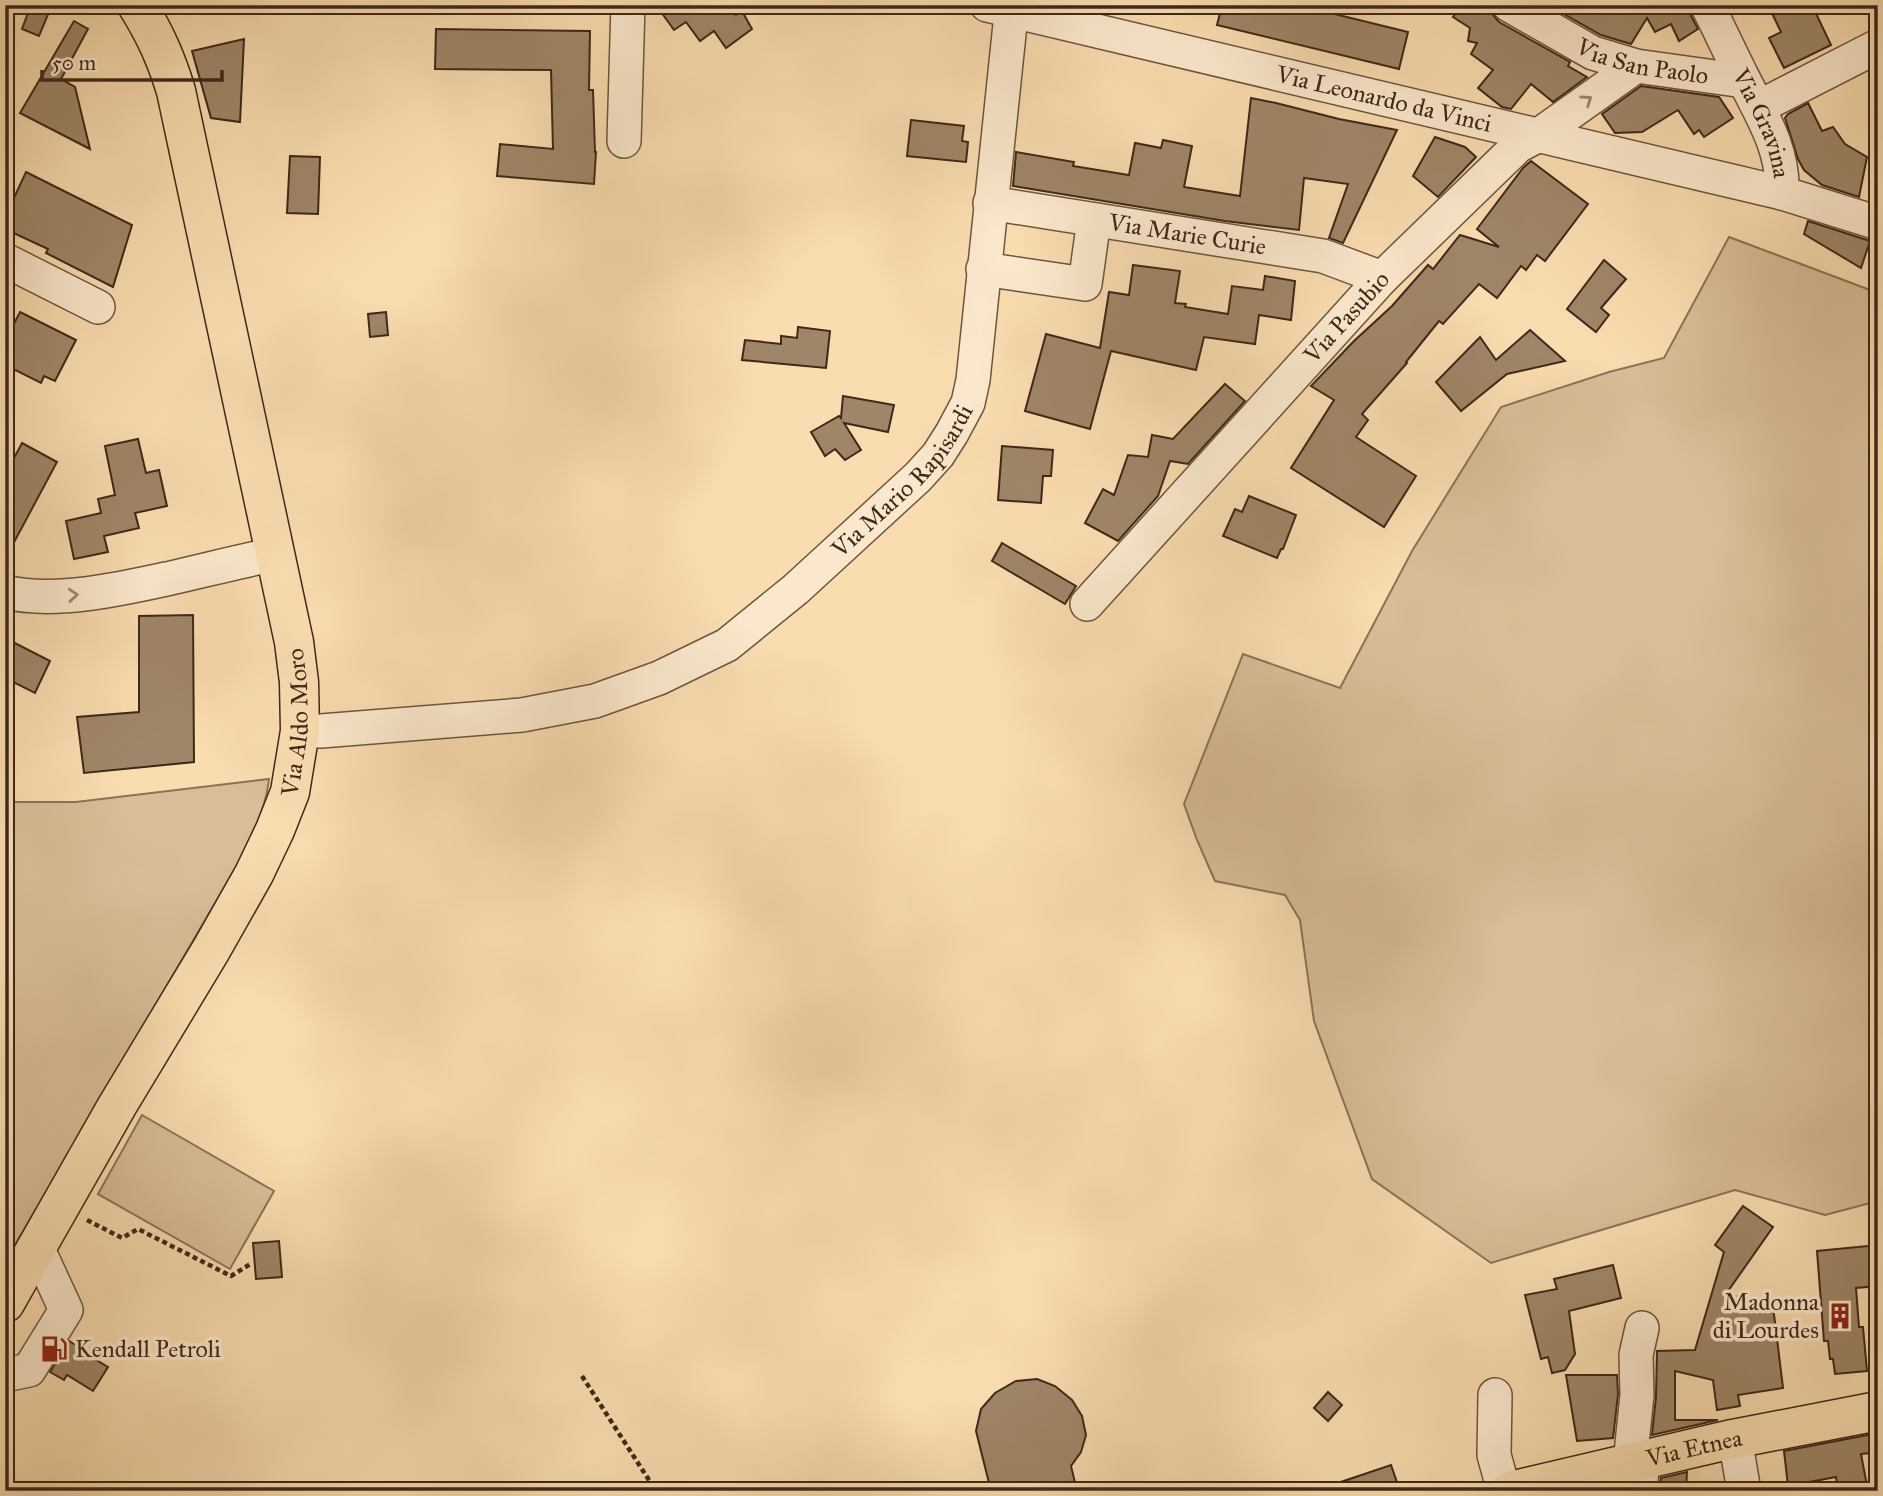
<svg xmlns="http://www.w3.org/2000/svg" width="1883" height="1496" viewBox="0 0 1883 1496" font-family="'IM FELL Great Primer',serif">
  <rect width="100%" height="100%" fill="#f9dcb0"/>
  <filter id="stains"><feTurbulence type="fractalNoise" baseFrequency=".00286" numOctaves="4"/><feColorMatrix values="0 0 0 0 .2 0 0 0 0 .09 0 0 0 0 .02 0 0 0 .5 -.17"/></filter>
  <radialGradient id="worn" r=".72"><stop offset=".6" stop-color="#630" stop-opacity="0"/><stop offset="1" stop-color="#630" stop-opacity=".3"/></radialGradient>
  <g fill="#d9bd96" stroke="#8c7258" stroke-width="2">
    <path d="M1729,237L1878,293V1201L1825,1215L1735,1190L1491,1263L1372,1179L1314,1021L1300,920L1285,895L1215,881L1197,840L1184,804L1243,654L1340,688L1412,551L1501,407L1609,372L1664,358Z"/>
    <path d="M269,779C266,807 254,831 242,857L5,1262V798L15,802H76Z"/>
    <path d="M142,1115L274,1191L230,1269L98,1194Z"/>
  </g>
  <g fill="#9f8668" stroke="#3e2819" stroke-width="2">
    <path d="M31,5H52L39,36L22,29Z"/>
    <path d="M656,5H729L736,15L742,11L752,29L726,48L714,31L700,41L686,22L674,30Z"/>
    <path d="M1222,5H1298L1408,32L1399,69L1217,25Z"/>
    <path d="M1461,5H1490L1493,15L1499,22L1570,62L1568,66L1587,77L1553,102L1531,84L1511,109L1502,107L1478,88L1493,70L1471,54L1477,43L1468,41L1470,28L1453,17Z"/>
    <path d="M1548,5H1688L1690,14L1698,29L1679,41L1671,24L1655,32L1647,18L1631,44L1601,35Z"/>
    <path d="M1768,5H1812L1831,45L1784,68L1769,38L1781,32Z"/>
    <path d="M74,21L88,29L61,79L75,87L90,149L20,113Z"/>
    <path d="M436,29L590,31L589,90H593L595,152H596L594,184L497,176L500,144L553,149L551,70L435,69Z"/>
    <path d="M244,39L240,122L211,118L192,51Z"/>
    <path d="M1641,86L1719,97L1733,118L1704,137L1699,130L1694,134L1678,110L1642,132L1615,133L1602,114Z"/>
    <path d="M1251,98L1276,103L1339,119L1397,130L1343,243L1329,238L1348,184L1304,178L1299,230L1225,221L1013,186L1016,152L1074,162L1073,166L1129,175L1135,143L1161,148L1163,140L1192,146L1184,187L1240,196Z"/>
    <path d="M1808,103L1822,131L1833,127L1845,144L1867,157L1859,197L1822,185L1804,170L1798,159L1785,118L1788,114Z"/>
    <path d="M911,120L964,126L962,141L968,142L966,162L907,156Z"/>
    <path d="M1435,137L1465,147L1476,157L1438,197L1413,176Z"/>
    <path d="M290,156L320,157L318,214L287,213Z"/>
    <path d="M1531,161L1588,204L1545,261L1537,255L1526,270L1521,266L1497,298L1479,284L1443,324L1439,321L1406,362L1407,363L1362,414L1368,420L1356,437L1416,476L1384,527L1291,468L1334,400L1311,386L1354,341L1392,306L1428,265L1433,269L1460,235L1499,247L1477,229L1523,168Z"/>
    <path d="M26,172L132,225L113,287L46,253L48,249L5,229V217Z"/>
    <path d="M1808,221L1870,241L1861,268L1804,234Z"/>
    <path d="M1604,260L1626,279L1601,308L1609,315L1596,332L1567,309Z"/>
    <path d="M1133,265L1180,271L1175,303L1186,304L1185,307L1228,314L1232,286L1263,290L1265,276L1295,281L1291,320L1259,315L1255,344L1204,337L1196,370L1111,351L1090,429L1025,411L1046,334L1100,348L1109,292L1129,295Z"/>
    <path d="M20,312L76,340L55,381L44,376L41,383L5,365V341Z"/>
    <path d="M386,312L388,335L370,337L368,314Z"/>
    <path d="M798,327L830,331L826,368L742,360L745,340L781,344V336L797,338Z"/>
    <path d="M1530,330L1565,361L1507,374L1461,411L1436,382L1480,337L1496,360Z"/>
    <path d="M1225,384L1245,401L1188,464L1170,461L1158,496L1118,541L1085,523L1103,489L1114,495L1128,455L1148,457L1152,435L1173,439Z"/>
    <path d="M843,396L894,405L888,432L844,423L861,450L845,460L835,449L825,456L811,432L839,416L841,418Z"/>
    <path d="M138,439L146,473L159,470L167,506L135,513L139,528L104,536L108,552L74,559L66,521L101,513L98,499L115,495L105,446Z"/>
    <path d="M22,443L57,462L5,559V475Z"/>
    <path d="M1002,446L1053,450L1051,476H1043L1041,503L998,500Z"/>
    <path d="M1249,496L1296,515L1283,549H1281L1277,558L1223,536L1235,509L1242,512Z"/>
    <path d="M1002,543L1076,586L1065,604L992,561Z"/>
    <path d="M193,615L194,762L84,773L77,717L139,712V616Z"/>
    <path d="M5,638L50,661L35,693L5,678Z"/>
    <path d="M1743,1206L1773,1227L1726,1294L1773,1306L1783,1388L1738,1395L1740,1406L1717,1410L1713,1380L1675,1371V1420H1718L1652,1435L1656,1397L1657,1351L1695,1350L1724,1252L1715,1245Z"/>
    <path d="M279,1241L282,1277L256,1279L253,1243Z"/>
    <path d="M1878,1245V1286L1856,1288L1859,1327H1863L1867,1371L1835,1374L1833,1359H1830L1828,1341H1824L1817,1251Z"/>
    <path d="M1613,1265L1621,1298L1569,1311L1575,1354L1565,1370L1552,1373L1548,1357L1541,1359L1525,1295L1557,1289L1554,1279Z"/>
    <path d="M69,1341L81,1348L80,1350L108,1367L93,1391L67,1375L64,1380L50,1372Z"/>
    <path d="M1566,1375H1617L1618,1394L1613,1438L1577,1441Z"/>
    <path d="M1037,1379L1055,1386L1072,1400L1082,1416L1086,1435L1081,1452L1071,1466L1077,1491H991L976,1431L981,1409L995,1393L1016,1381Z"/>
    <path d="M1328,1392L1342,1405L1328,1421L1314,1408Z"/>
    <path d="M1878,1433V1452L1861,1454L1868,1491H1838L1836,1477L1788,1486L1784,1451Z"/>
    <path d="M1391,1465L1400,1491H1327L1326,1487Z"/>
    <path d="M1687,1472L1686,1491H1659L1661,1478Z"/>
  </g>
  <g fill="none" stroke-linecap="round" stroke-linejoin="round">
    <g stroke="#6d553f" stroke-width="36">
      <g id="minor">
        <path id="s1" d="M987,5L1782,193L1878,223"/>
        <path id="s2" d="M1509,5L1593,53L1636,66L1744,81"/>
        <path id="s3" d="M1707,5C1720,30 1731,55 1744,80C1762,116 1784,150 1782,193"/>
        <path d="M1759,107L1878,46"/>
        <path d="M624,141L628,5"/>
        <path id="s4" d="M990,203L1323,256L1382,278"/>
        <path d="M5,260L98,307"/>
        <path d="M983,269L1085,284L1094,220"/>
        <path d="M5,592C56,604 121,589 171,578C206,570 241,561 276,554"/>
        <path id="s5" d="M1087,604L1382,278L1518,146L1539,135L1636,66"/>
        <path id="s6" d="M300,731H321L522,715L595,701L659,678L727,645L796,589L918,477L938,455L952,433L968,403L973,380L1012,5"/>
        <path d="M5,1375L29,1370L66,1310L37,1247"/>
        <path d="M1495,1395L1494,1455L1504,1491"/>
        <path d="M1728,1440L1738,1456L1744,1491"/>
        <path d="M1630,1463L1637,1395L1636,1355L1642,1328"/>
        <path d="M1640,1491L1643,1460"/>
      </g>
    </g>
    <g stroke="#3e2819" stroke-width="41">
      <g id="major">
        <path id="s7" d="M5,1303L117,1106L211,950L254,874L275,830L290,792L300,731L299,682L294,642L176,91C166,58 155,34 137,5"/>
        <path id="s8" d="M1510,1491L1728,1440L1878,1411"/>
      </g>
    </g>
    <g stroke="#3e2819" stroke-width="4.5" stroke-dasharray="5 3.5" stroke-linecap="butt">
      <path d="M87,1220L122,1238L138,1229L231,1276L252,1263"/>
      <path d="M582,1376L656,1491"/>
    </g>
    <use href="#minor" stroke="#fbe8cc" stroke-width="33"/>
    <use href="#major" stroke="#f9dcb0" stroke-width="38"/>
  </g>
  <defs><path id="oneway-chevron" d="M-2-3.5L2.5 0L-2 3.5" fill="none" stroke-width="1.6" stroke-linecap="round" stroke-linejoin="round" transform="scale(1.75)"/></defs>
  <g stroke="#9c8872">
    <use href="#oneway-chevron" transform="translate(1587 100) rotate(-35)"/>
    <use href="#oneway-chevron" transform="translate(73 595) rotate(-4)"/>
  </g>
  <defs>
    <g id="building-bare" transform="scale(2.1)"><path d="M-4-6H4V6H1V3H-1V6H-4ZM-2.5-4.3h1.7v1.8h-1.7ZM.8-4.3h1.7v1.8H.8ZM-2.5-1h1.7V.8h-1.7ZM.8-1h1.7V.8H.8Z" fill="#8f2418" stroke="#fbe8cc" stroke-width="2.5" paint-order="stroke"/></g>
    <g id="fuel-bare" transform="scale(2.1)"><path d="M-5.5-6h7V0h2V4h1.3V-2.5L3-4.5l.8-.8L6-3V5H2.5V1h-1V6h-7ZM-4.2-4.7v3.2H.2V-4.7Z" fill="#8f2418" stroke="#fbe8cc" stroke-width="2.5" paint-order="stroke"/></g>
  </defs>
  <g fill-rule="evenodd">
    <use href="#building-bare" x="1840" y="1316"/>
    <use href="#fuel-bare" x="54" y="1349"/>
  </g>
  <g text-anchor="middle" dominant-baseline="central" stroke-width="7" stroke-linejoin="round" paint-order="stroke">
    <g font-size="24" fill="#3e2819" stroke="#fbe8cc">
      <text stroke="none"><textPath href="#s2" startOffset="147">Via San Paolo</textPath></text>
      <text stroke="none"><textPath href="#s1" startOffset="408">Via Leonardo da Vinci</textPath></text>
      <text stroke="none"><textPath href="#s3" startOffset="131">Via Gravina</textPath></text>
      <text stroke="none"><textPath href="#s4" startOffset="200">Via Marie Curie</textPath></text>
      <text stroke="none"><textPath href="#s5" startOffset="387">Via Pasubio</textPath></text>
      <text stroke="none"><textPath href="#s6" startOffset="682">Via Mario Rapisardi</textPath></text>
      <text stroke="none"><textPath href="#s7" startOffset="656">Via Aldo Moro</textPath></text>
      <text stroke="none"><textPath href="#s8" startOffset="189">Via Etnea</textPath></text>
    </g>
    <g font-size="24" fill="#3e2819" stroke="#fbe8cc" text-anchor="end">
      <text x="1819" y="1302">Madonna<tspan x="1819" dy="28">di Lourdes</tspan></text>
      <text x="75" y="1349" text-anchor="start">Kendall Petroli</text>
    </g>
  </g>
  <rect width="1883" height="1496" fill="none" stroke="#f9dcb0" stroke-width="28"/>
  <rect x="7" y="7" width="1869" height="1482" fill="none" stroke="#3e2819" stroke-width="3.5"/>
  <rect x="14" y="14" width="1855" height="1468" fill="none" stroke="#3e2819" stroke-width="2"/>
  <path d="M42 70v10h180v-10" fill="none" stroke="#3e2819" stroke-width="3.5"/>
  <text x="52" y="70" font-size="21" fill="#3e2819" stroke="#fbe8cc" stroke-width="5" paint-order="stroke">50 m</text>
  <rect width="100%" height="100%" filter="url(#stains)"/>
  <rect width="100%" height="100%" fill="url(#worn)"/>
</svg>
